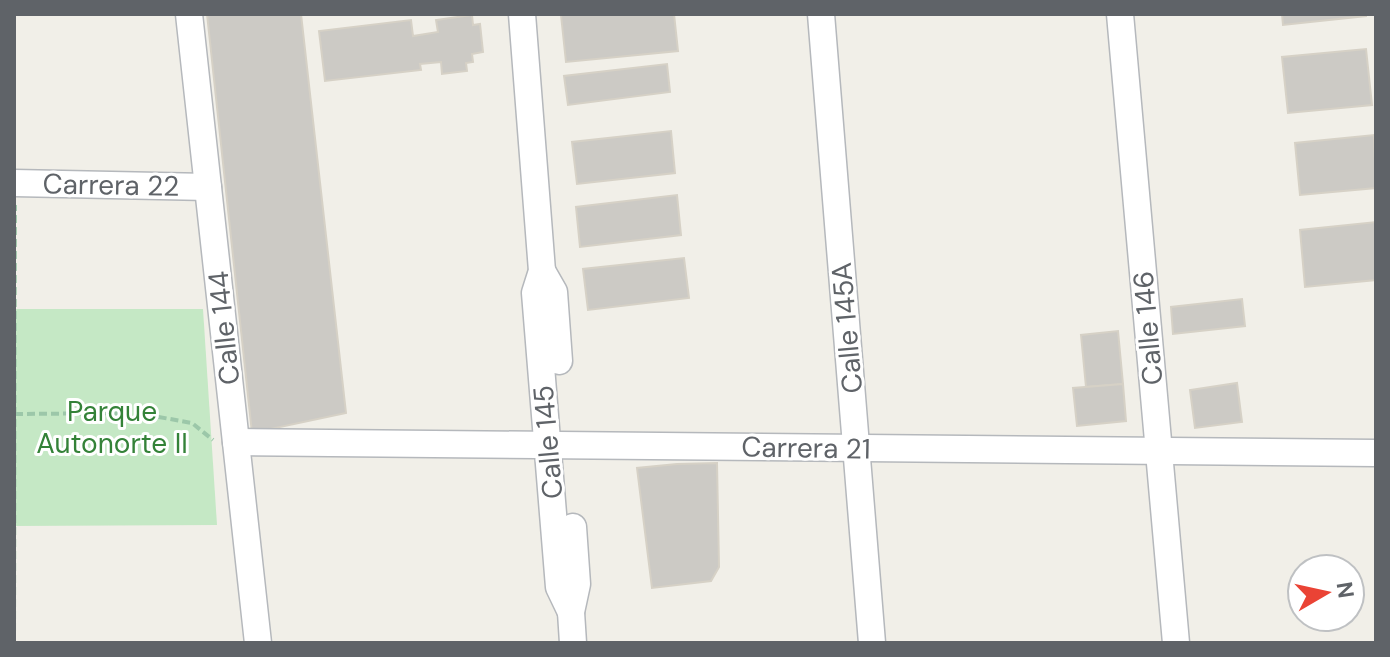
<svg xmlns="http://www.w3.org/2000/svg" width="1390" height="657" viewBox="0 0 1390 657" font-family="'DM Sans',sans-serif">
  <rect width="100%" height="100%" fill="#f1efe8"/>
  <path fill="#c5e8c5" d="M14,309H203L217,525L14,526Z"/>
  <g fill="#cccac5" stroke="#d6d1c6" stroke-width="2">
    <path d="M207,14H301L346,413L252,433Z"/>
    <path d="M574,14H674L678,51L566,62L561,15Z"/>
    <path d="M1282,14H1366V16L1283,25Z"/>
    <path d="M472,15L473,25L480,24L483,52L472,54L473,62L466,63L467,71L442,74L441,62L420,64L421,70L325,81L319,31L411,20L413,36L438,32L436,20Z"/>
    <path d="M1366,49L1372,105L1288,113L1282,57Z"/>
    <path d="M667,64L670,92L568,105L564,76Z"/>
    <path d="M671,131L675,173L577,184L572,142Z"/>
    <path d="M1374,135L1376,188L1300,195L1295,143Z"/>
    <path d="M677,195L681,235L580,247L576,207Z"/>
    <path d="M1376,222V280L1305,287L1300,230Z"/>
    <path d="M684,258L689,298L588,310L583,269Z"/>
    <path d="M1242,299L1245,326L1173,334L1171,307Z"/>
    <path d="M1118,331L1123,384L1086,387L1081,335Z"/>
    <path d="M1237,383L1242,422L1195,428L1190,390Z"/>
    <path d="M1123,384L1126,421L1077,426L1073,388Z"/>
    <path d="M717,463L719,567L711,581L652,588L637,468L677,464Z"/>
  </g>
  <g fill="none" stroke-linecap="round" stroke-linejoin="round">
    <g stroke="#b5b8bc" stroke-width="29">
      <g id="minor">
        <path d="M189,14L258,643"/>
        <path d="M522,14L542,271L535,293L559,587L571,612"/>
        <path d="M821,14L872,643"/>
        <path d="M1120,14L1176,643"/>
        <path d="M14,183L208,187"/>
        <path d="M542,271L554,292L559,361"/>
        <path d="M236,442L1376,453"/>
        <path d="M573,527L577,584L571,612L573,643"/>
      </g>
    </g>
    <g stroke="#9cc7a9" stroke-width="4" stroke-dasharray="8 4" stroke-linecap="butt">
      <path d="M15,414L137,413L192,423L213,440"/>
      <path d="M14,643L15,205"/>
    </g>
    <use href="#minor" stroke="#fff" stroke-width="26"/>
  </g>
  <g text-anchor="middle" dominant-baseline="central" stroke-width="6" stroke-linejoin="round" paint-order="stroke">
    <g font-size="28" fill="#5f6368" stroke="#fff">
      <text transform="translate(111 185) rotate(1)">Carrera 22</text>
      <text transform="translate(224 328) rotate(-96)">Calle 144</text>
      <text transform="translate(847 328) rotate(-95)">Calle 145A</text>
      <text transform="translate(1148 328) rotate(-95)">Calle 146</text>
      <text transform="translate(548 442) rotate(-95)">Calle 145</text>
      <text transform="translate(806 448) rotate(1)">Carrera 21</text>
    </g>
    <g font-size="28" fill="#348238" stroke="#fff">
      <text x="112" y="411">Parque<tspan x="112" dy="32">Autonorte II</tspan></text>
    </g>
  </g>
  <rect width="1390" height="657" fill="none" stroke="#5f6368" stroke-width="32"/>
  <g transform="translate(1326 593) rotate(81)"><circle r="38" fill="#ffffff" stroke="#bfc1c3" stroke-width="2"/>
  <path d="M0-6L14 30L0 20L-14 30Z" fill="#ea4335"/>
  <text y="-12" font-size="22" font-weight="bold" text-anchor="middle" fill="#5f6368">N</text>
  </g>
</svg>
